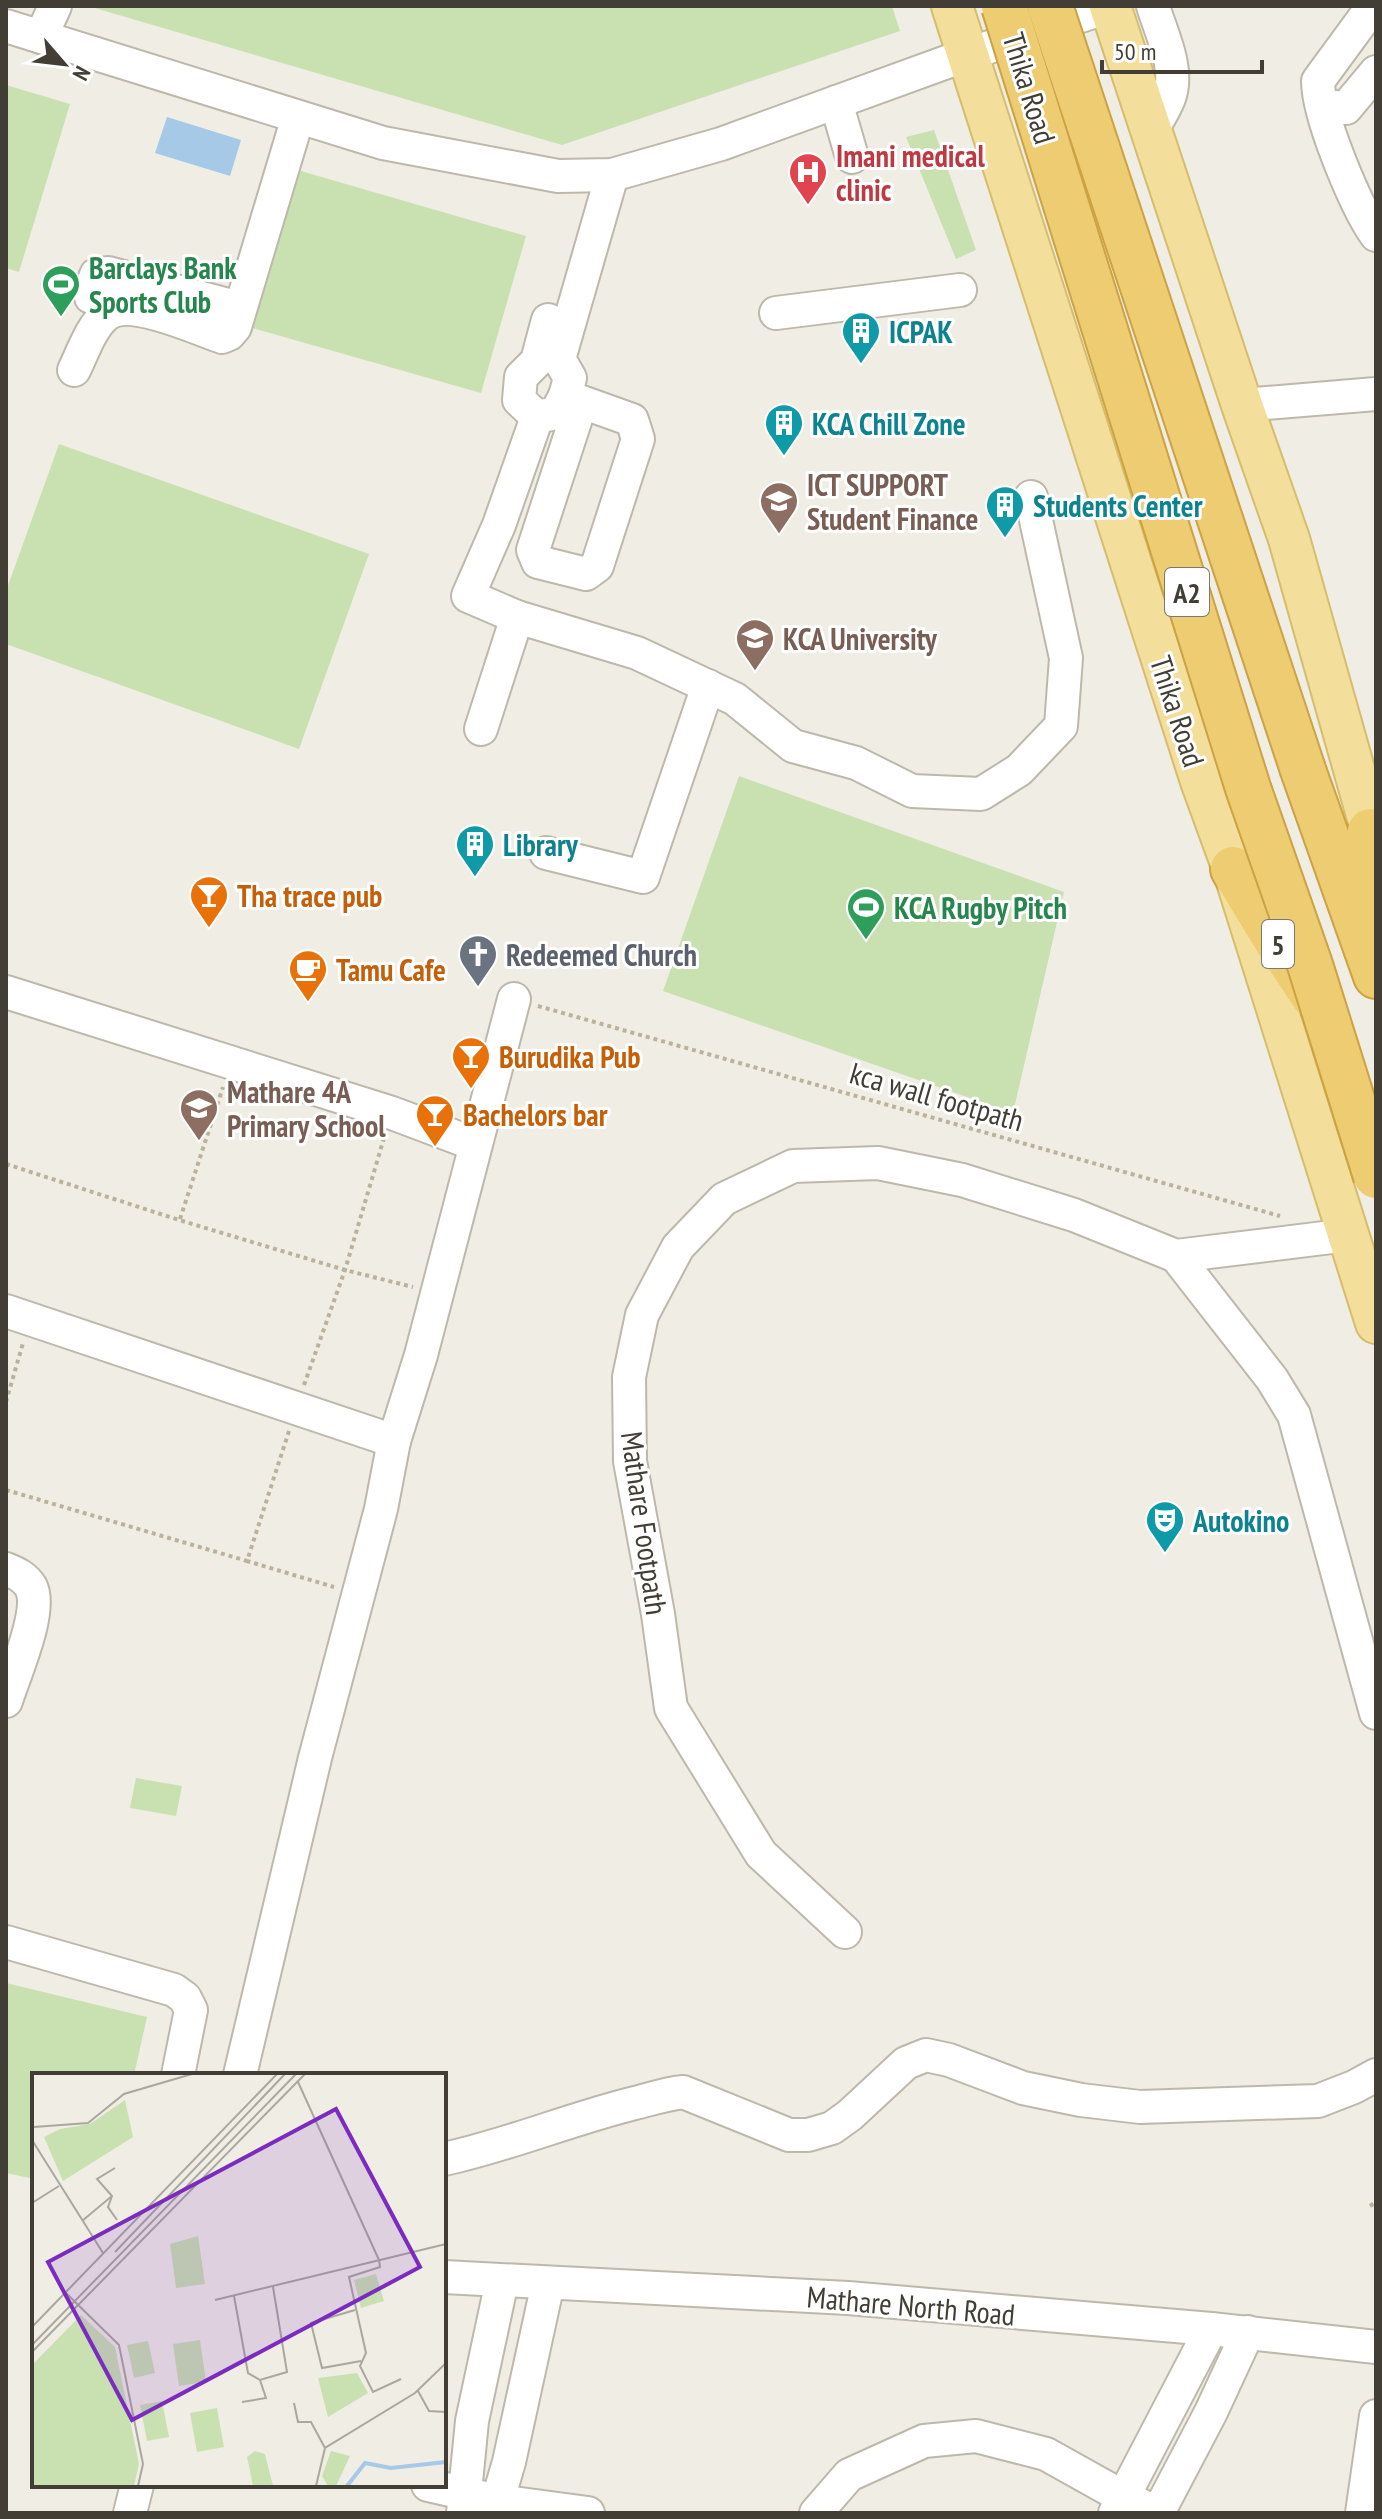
<svg xmlns="http://www.w3.org/2000/svg" width="1382" height="2519" viewBox="0 0 1382 2519" font-family="'PT Sans Narrow',sans-serif">
  <rect width="100%" height="100%" fill="#f0ede5"/>
  <g fill="#c9e1b1">
    <path d="M88,6H892L900,31L562,145Z"/>
    <path d="M6,85L70,104L19,272L6,268Z"/>
    <path d="M934,130L976,250L956,259L906,137Z"/>
    <path d="M280,165L526,236L481,393L235,323Z"/>
    <path d="M59,444L369,554L299,749L6,644V591Z"/>
    <path d="M739,776L1064,892L1013,1113L663,991Z"/>
    <path d="M136,1778L182,1786L176,1816L130,1808Z"/>
    <path d="M6,1983L147,2017L134,2075H34V2179L6,2173Z"/>
  </g>
  <path fill="#a6c9e8" d="M167,117L241,140L230,176L155,153Z"/>
  <g fill="none" stroke-linecap="round" stroke-linejoin="round">
    <g stroke="#beb8ab" stroke-width="36">
      <g id="minor">
        <path d="M1373,6L1318,81C1318,116 1355,205 1376,235"/>
        <path d="M6,26L383,143L558,176L612,175L721,144L966,55L1110,6"/>
        <path d="M41,37L55,6"/>
        <path d="M836,102L852,157"/>
        <path d="M1323,106L1346,108L1376,72"/>
        <path d="M1151,131C1157,121 1165,109 1169,98C1180,69 1161,33 1153,6"/>
        <path d="M122,308L91,297L90,291L96,275L108,273L239,308"/>
        <path d="M776,313L960,290"/>
        <path d="M74,370C83,352 91,327 106,315C129,296 195,328 222,337L229,334L235,327L298,117"/>
        <path d="M565,396L556,413L537,417L499,525L468,596L517,617L637,653L735,699L793,746L856,763L912,791L981,794L1019,770L1061,726L1066,658L1031,497"/>
        <path d="M581,403L533,550L538,562L586,574L597,566L638,439L632,420L565,396L570,378L559,359L612,175"/>
        <path d="M1242,405L1376,394"/>
        <path d="M537,417L519,400L521,377L537,361L548,320"/>
        <path d="M481,729L517,617"/>
        <path d="M546,853L643,877L708,686"/>
        <path d="M6,992L392,1113L461,1139L475,1146"/>
        <path d="M1176,1256L1272,1379L1294,1415L1376,1713"/>
        <path d="M6,1311L394,1441"/>
        <path d="M6,1569C16,1573 25,1577 31,1587C43,1611 14,1675 6,1701"/>
        <path d="M845,1932L761,1854L671,1708L658,1614L630,1461L629,1377L642,1315L678,1247L724,1199L793,1166L878,1163L962,1180L1074,1215L1176,1256L1348,1235"/>
        <path d="M6,1942L174,1990L185,1998L191,2010L178,2075"/>
        <path d="M240,2075L315,1758L381,1509L394,1441L421,1355L514,999"/>
        <path d="M444,2159C509,2145 570,2119 635,2103C651,2099 666,2094 683,2092L789,2135H808L832,2128L850,2115L906,2063L926,2055L949,2060L1023,2088L1081,2100L1140,2107L1318,2101L1354,2087L1376,2075"/>
        <path d="M444,2277L848,2298L1211,2329L1376,2347"/>
        <path d="M428,2485L498,2501L588,2513"/>
        <path d="M130,2513L137,2485"/>
        <path d="M463,2513L472,2421L502,2281"/>
        <path d="M494,2513L509,2462L548,2283"/>
        <path d="M816,2513L849,2475L924,2441L976,2436L1046,2454L1123,2497L1158,2513"/>
        <path d="M1115,2513L1211,2329"/>
        <path d="M1158,2513L1211,2412L1248,2332"/>
        <path d="M1362,2513L1376,2416"/>
      </g>
    </g>
    <g stroke="#d6bd6d" stroke-width="44">
      <g id="major">
        <path d="M952,6L1201,781L1233,869L1376,1323"/>
        <path d="M1110,6L1242,405L1289,539L1376,847"/>
      </g>
    </g>
    <g stroke="#cca243" stroke-width="48">
      <g id="highway">
        <path d="M1303,770L1376,976"/>
        <path d="M1370,831L1376,884"/>
        <path d="M1233,869L1278,943L1314,997"/>
      </g>
    </g>
    <g stroke="#bbb29b" stroke-width="4" stroke-dasharray="4 4" stroke-linecap="butt">
      <path d="M538,1006L1280,1216"/>
      <path d="M6,1164L179,1220L345,1270L413,1287"/>
      <path d="M180,1219L223,1087"/>
      <path d="M304,1385L345,1270L384,1138"/>
      <path d="M6,1402L23,1343"/>
      <path d="M289,1431L247,1561L334,1587"/>
      <path d="M6,1490L247,1561"/>
      <path d="M1370,2206L1376,2202"/>
    </g>
    <use href="#minor" stroke="#fff" stroke-width="32"/>
    <use href="#major" stroke="#f3df9b" stroke-width="40"/>
    <use href="#highway" stroke="#eecc72" stroke-width="44"/>
    <g stroke="#cca243" stroke-width="48" stroke-linecap="butt">
      <g id="highway-bridge">
        <path d="M1004,6L1248,788L1310,965L1376,1176"/>
        <path d="M1050,6L1303,770"/>
      </g>
    </g>
    <use href="#highway-bridge" stroke="#eecc72" stroke-width="44"/>
  </g>
  <defs>
    <g id="hospital-pin" transform="scale(2)"><path d="M0 17L-7.5 6A9.5 9.5 0 1 1 7.5 6Z" fill="#e0444e" stroke="#fff"/><path d="M-5-5h3v3.5h4V-5h3V5h-3V1.5h-4V5h-3Z" fill="#fff"/></g>
    <g id="stadium-pin" transform="scale(2)"><path d="M0 17L-7.5 6A9.5 9.5 0 1 1 7.5 6Z" fill="#2e9e5b" stroke="#fff"/><path d="M0-5a6.5 5 0 1 0 0 10a6.5 5 0 1 0 0-10ZM-3.5-1.8h7v3.6h-7Z" fill="#fff"/></g>
    <g id="building-pin" transform="scale(2)"><path d="M0 17L-7.5 6A9.5 9.5 0 1 1 7.5 6Z" fill="#0f9aa8" stroke="#fff"/><path d="M-4-6H4V6H1V3H-1V6H-4ZM-2.5-4.3h1.7v1.8h-1.7ZM.8-4.3h1.7v1.8H.8ZM-2.5-1h1.7V.8h-1.7ZM.8-1h1.7V.8H.8Z" fill="#fff"/></g>
    <g id="school-pin" transform="scale(2)"><path d="M0 17L-7.5 6A9.5 9.5 0 1 1 7.5 6Z" fill="#8d6e63" stroke="#fff"/><path d="M0-5L7-2L0 1L-7-2ZM-4 1L0 2.5L4 1V4Q0 6-4 4Z" fill="#fff"/></g>
    <g id="university-pin" transform="scale(2)"><path d="M0 17L-7.5 6A9.5 9.5 0 1 1 7.5 6Z" fill="#8d6e63" stroke="#fff"/><path d="M0-5L7-2L0 1L-7-2ZM-4 1L0 2.5L4 1V4Q0 6-4 4Z" fill="#fff"/></g>
    <g id="bar-pin" transform="scale(2)"><path d="M0 17L-7.5 6A9.5 9.5 0 1 1 7.5 6Z" fill="#e8710a" stroke="#fff"/><path d="M-6-5H6L.8 .8V4.5H3.5V6h-7V4.5H-.8V.8Z" fill="#fff"/></g>
    <g id="church-pin" transform="scale(2)"><path d="M0 17L-7.5 6A9.5 9.5 0 1 1 7.5 6Z" fill="#6b7280" stroke="#fff"/><path d="M-1.2-6h2.4v3.5h3.3v2.4h-3.3V6h-2.4V-.1h-3.3v-2.4h3.3Z" fill="#fff"/></g>
    <g id="cafe-pin" transform="scale(2)"><path d="M0 17L-7.5 6A9.5 9.5 0 1 1 7.5 6Z" fill="#e8710a" stroke="#fff"/><path d="M-5.5-4.5H6V0H3Q3 3.5 0 3.5H-2.5Q-5.5 3.5-5.5 0ZM3-3.2v2h1.7v-2ZM-6 4.5H4V6H-6Z" fill="#fff"/></g>
    <g id="theatre-pin" transform="scale(2)"><path d="M0 17L-7.5 6A9.5 9.5 0 1 1 7.5 6Z" fill="#0f9aa8" stroke="#fff"/><path d="M-5-5.5Q0-4 5-5.5V0Q5 5 0 6Q-5 5-5 0ZM-3.3-2.5H-1v1.5H-3.3ZM1-2.5H3.3v1.5H1ZM-2.8 1Q0 5.5 2.8 1Z" fill="#fff"/></g>
  </defs>
  <g fill-rule="evenodd">
    <use href="#hospital-pin" x="808" y="172"/>
    <use href="#stadium-pin" x="61" y="284"/>
    <use href="#building-pin" x="861" y="331"/>
    <use href="#building-pin" x="784" y="423"/>
    <use href="#school-pin" x="779" y="501"/>
    <use href="#building-pin" x="1005" y="505"/>
    <use href="#university-pin" x="755" y="638"/>
    <use href="#building-pin" x="475" y="844"/>
    <use href="#bar-pin" x="209" y="895"/>
    <use href="#stadium-pin" x="866" y="907"/>
    <use href="#church-pin" x="478" y="954"/>
    <use href="#cafe-pin" x="308" y="969"/>
    <use href="#bar-pin" x="471" y="1056"/>
    <use href="#school-pin" x="199" y="1108"/>
    <use href="#bar-pin" x="435" y="1114"/>
    <use href="#theatre-pin" x="1165" y="1520"/>
  </g>
  <g text-anchor="middle" dominant-baseline="central" stroke-width="6" stroke-linejoin="round" paint-order="stroke">
    <g fill="#fff" stroke="#7b7872" stroke-width="2">
      <rect x="1165" y="568" width="44" height="48" rx="6"/>
      <rect x="1262" y="920" width="32" height="48" rx="6"/>
    </g>
    <g font-size="28" font-weight="bold" fill="#423e35">
      <text x="1187" y="592">A2</text>
      <text x="1278" y="944">5</text>
    </g>
    <g font-size="30" fill="#423e35" stroke="#fff">
      <text transform="translate(1030 88) rotate(73)">Thika Road</text>
      <text transform="translate(1178 711) rotate(72)">Thika Road</text>
      <text transform="translate(937 1096) rotate(16)">kca wall footpath</text>
      <text transform="translate(645 1523) rotate(82)">Mathare Footpath</text>
      <text transform="translate(911 2305) rotate(5)">Mathare North Road</text>
    </g>
    <g font-size="30" font-weight="bold" fill="#be3a42" stroke="#fff" text-anchor="start">
      <text x="836" y="155">Imani medical<tspan x="836" dy="34">clinic</tspan></text>
    </g>
    <g font-size="30" font-weight="bold" fill="#27864d" stroke="#fff" text-anchor="start">
      <text x="89" y="267">Barclays Bank<tspan x="89" dy="34">Sports Club</tspan></text>
      <text x="894" y="907">KCA Rugby Pitch</text>
    </g>
    <g font-size="30" font-weight="bold" fill="#0d838f" stroke="#fff" text-anchor="start">
      <text x="889" y="331">ICPAK</text>
      <text x="812" y="423">KCA Chill Zone</text>
      <text x="1033" y="505">Students Center</text>
      <text x="503" y="844">Library</text>
      <text x="1193" y="1520">Autokino</text>
    </g>
    <g font-size="30" font-weight="bold" fill="#785e54" stroke="#fff" text-anchor="start">
      <text x="807" y="484">ICT SUPPORT<tspan x="807" dy="34">Student Finance</tspan></text>
      <text x="783" y="638">KCA University</text>
      <text x="227" y="1091">Mathare 4A<tspan x="227" dy="34">Primary School</tspan></text>
    </g>
    <g font-size="30" font-weight="bold" fill="#c56008" stroke="#fff" text-anchor="start">
      <text x="237" y="895">Tha trace pub</text>
      <text x="336" y="969">Tamu Cafe</text>
      <text x="499" y="1056">Burudika Pub</text>
      <text x="463" y="1114">Bachelors bar</text>
    </g>
    <g font-size="30" font-weight="bold" fill="#5b616d" stroke="#fff" text-anchor="start">
      <text x="506" y="954">Redeemed Church</text>
    </g>
  </g>
  <g transform="translate(32 2073)">
    <rect width="414" height="414" fill="#f0ede5"/>
    <path d="M93,27L101,64L31,108L12,64L28,56L58,51ZM166,163L173,211L144,215L138,171ZM344,201L352,228L329,235L322,207ZM49,242L83,274L107,391L102,413H0V292ZM168,267L174,309L147,313L141,271ZM116,268L123,300L102,305L95,272ZM325,300L336,320L296,344L286,305ZM130,328L137,364L115,368L108,332ZM185,335L192,374L165,379L158,340ZM223,378L233,381L241,413H221L215,384ZM299,378L318,383L304,413H296L290,403Z" fill="#c9e1b1"/>
    <path fill="none" stroke="#a6c9e8" stroke-width="4" d="M315,413L333,390L359,395L414,389"/>
    <path fill="none" stroke="#aaa79f" stroke-width="2" d="M266,9L347,187M2,54L56,50L92,21L160,1M0,67L71,180M80,123L76,134L85,147M0,130L27,113M50,148L80,123L65,106L83,95M83,179L253,1M347,187L348,194L317,204L334,280L328,293L341,319L369,306M34,220L87,272L111,391L106,413M202,223L216,300L228,307L255,299L241,214M183,227L414,171M323,237L279,250L290,295L329,288M0,254L245,1M0,272L264,1M0,279L273,1M386,318L397,338L414,339M210,329L234,325L228,307M262,330L266,349H279L293,375M284,413L293,375L383,320L414,290"/>
    <path fill="#7b2cbf" fill-opacity="0.15" stroke="#7b2cbf" stroke-width="4" d="M304,36L388,194L100,347L16,189Z"/>
    <rect width="414" height="414" fill="none" stroke="#423e35" stroke-width="4"/>
  </g>
  <rect width="1382" height="2519" fill="none" stroke="#423e35" stroke-width="16"/>
  <g transform="translate(64 64) rotate(118)" stroke="#ffffff" stroke-width="6" paint-order="stroke">
  <path d="M0-6L14 30L0 20L-14 30Z" fill="#423e35"/>
  <text y="-12" font-size="22" font-weight="bold" text-anchor="middle" fill="#423e35">N</text>
  </g>
  <path d="M1102 60v12h160v-12" fill="none" stroke="#423e35" stroke-width="4"/>
  <text x="1114" y="60" font-size="24" fill="#423e35" stroke="#ffffff" stroke-width="6" paint-order="stroke">50 m</text>
</svg>
